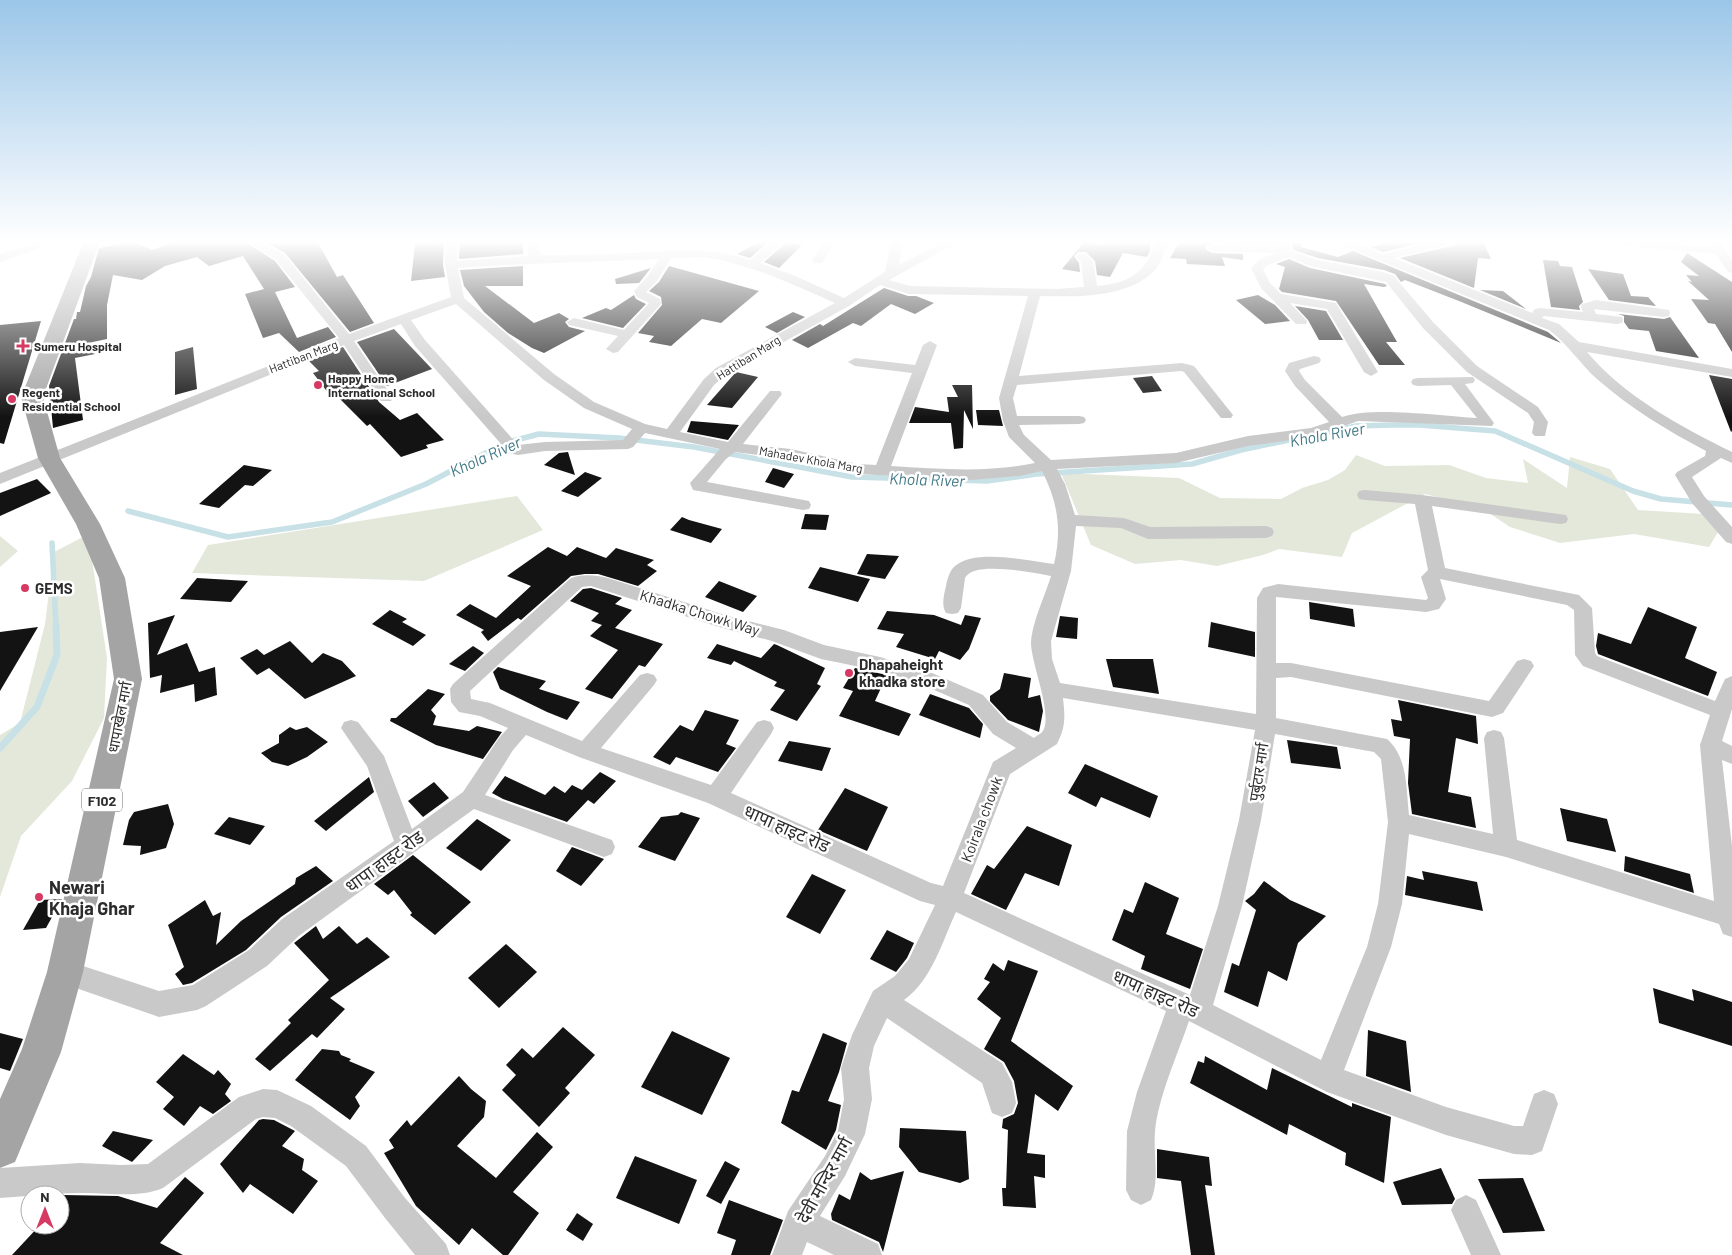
<svg xmlns="http://www.w3.org/2000/svg" width="1732" height="1255" viewBox="0 0 1732 1255" font-family="Barlow,'Noto Sans Devanagari',sans-serif">
  <rect width="100%" height="100%" fill="#fff"/>
  <g fill="#e4e8da">
    <path d="M1356,455L1385,466L1449,465L1486,478L1528,483L1523,459L1567,488L1570,457L1610,469L1638,510L1704,514L1721,527L1709,547L1634,534L1560,543L1510,527L1483,509L1425,494L1352,533L1342,557L1279,549L1263,555L1217,566L1181,560L1135,564L1091,545L1061,473L1179,478L1220,498L1281,499L1302,488L1328,480L1345,470Z"/>
    <path d="M517,496L543,530L424,581L192,573L208,545Z"/>
    <path d="M0,536L18,551L0,567Z"/>
    <path d="M83,537L92,560L107,658L104,718L72,781L21,836L0,897V735L20,723L45,624L54,552Z"/>
  </g>
  <g fill="none" stroke-linecap="round" stroke-linejoin="round">
    <g stroke="#c7e1e7" stroke-width="5.5">
      <path d="M1319,434L1356,426L1391,425H1420L1495,431L1633,491L1661,499L1732,505"/>
      <path d="M128,511L228,537L332,522L426,484L505,443L539,434L619,438L694,447L852,477L987,481L1037,474L1192,464L1241,450L1294,439"/>
      <path d="M52,543L56,627"/>
    </g>
    <path stroke="#c7e1e7" stroke-width="7" d="M0,748L37,707L57,655L56,626"/>
  </g>
  <g fill="#131313">
    <path d="M177,241H244L275,261L295,287L275,292L297,338L328,327L336,337L299,352L279,333L263,338L245,294L264,289L243,256L209,266L197,257L165,266L142,280L113,275L107,305V339L88,343L95,354L75,358L83,420L53,428L49,386L74,319H76L77,312H80L86,286L91,277L99,248L134,242L152,250Z"/>
    <path d="M264,241H317L337,277L343,275L374,323L350,332L285,253Z"/>
    <path d="M444,241L443,265L445,277L411,281L415,244Z"/>
    <path d="M460,241H523V254L459,259Z"/>
    <path d="M761,241H770L750,258L737,254Z"/>
    <path d="M1085,241L1103,245L1104,241H1150V251L1147,257L1123,253L1110,277L1097,275L1095,261L1086,252H1078L1074,256L1079,263L1080,272L1062,269Z"/>
    <path d="M1180,241H1274L1276,244L1213,243L1206,246V250L1213,253L1243,254V260L1222,257L1225,266L1187,264L1186,259L1170,258Z"/>
    <path d="M1290,241H1303L1301,247L1338,257L1353,251L1548,332L1561,343L1459,301L1405,280L1401,282L1395,274L1384,270L1318,258L1294,250Z"/>
    <path d="M1394,241H1429L1383,252L1371,247Z"/>
    <path d="M1460,241H1483L1491,259L1478,258L1474,288L1400,258L1456,245Z"/>
    <path d="M787,242L802,245L779,268L764,262Z"/>
    <path d="M1687,253L1732,282V352L1715,324L1708,323L1691,299L1709,300L1688,281L1692,282L1686,275L1699,276L1681,262Z"/>
    <path d="M1289,259L1310,268L1385,284L1387,286L1384,287L1364,284L1397,342H1386L1405,365H1379L1336,301L1282,292L1279,289L1285,267L1276,264Z"/>
    <path d="M1543,260L1558,261L1560,266L1572,267L1583,302L1579,306L1580,310L1551,307Z"/>
    <path d="M523,266V286H485L534,323L559,313L569,319L565,322L569,327L585,331L544,353L532,348L508,333L484,312L464,286L460,270Z"/>
    <path d="M669,266L759,291L721,323L702,319L671,346L649,342L654,336L638,333L662,305L661,297L649,291L659,282Z"/>
    <path d="M651,268L639,283L616,284L615,279Z"/>
    <path d="M1588,269L1623,274L1631,296L1648,297L1656,306L1609,300Z"/>
    <path d="M884,288L908,296H916L934,303L915,314L891,304L861,326L853,323L808,348L792,340L820,324L823,326Z"/>
    <path d="M1480,290L1503,291L1526,309Z"/>
    <path d="M634,295L636,299L646,304L623,328L582,318L606,308L611,310Z"/>
    <path d="M1258,295L1275,305L1290,321L1265,324L1236,300Z"/>
    <path d="M1295,306L1326,311L1343,340H1319L1308,320Z"/>
    <path d="M793,312L805,317L777,333L765,327Z"/>
    <path d="M1618,314L1664,319L1670,317L1699,358L1656,351L1649,331L1629,329L1624,322V316Z"/>
    <path d="M41,321L4,444L0,443V325Z"/>
    <path d="M394,329L432,369L387,386L357,342Z"/>
    <path d="M193,347L197,389L175,395V352Z"/>
    <path d="M343,347L379,402L400,420L417,413L444,440L426,445L428,448L401,457L370,424L367,426L337,396L332,398L313,373L319,371L309,361Z"/>
    <path d="M736,372L758,377L732,408L707,405Z"/>
    <path d="M1709,375L1732,379V431L1731,432Z"/>
    <path d="M1152,376L1162,391L1143,393L1133,378Z"/>
    <path d="M952,385H972L973,429L964,410L963,448L954,449L951,423H909L915,407L949,412L947,397H958Z"/>
    <path d="M976,410H999L1003,426L978,425Z"/>
    <path d="M691,421L739,425L728,440L687,432Z"/>
    <path d="M568,452L575,475L544,465L559,453Z"/>
    <path d="M244,465L272,470L253,486L245,485L219,508L199,504Z"/>
    <path d="M773,468L794,474L784,488L765,482Z"/>
    <path d="M585,472L602,478L578,497L561,491Z"/>
    <path d="M37,479L51,493L0,516V493Z"/>
    <path d="M805,514L829,515L826,530L801,529Z"/>
    <path d="M682,517L689,520L722,529L711,543L670,530Z"/>
    <path d="M548,547L567,556L577,547L606,558L616,548L654,560L647,565L657,571L638,586L598,574H585L571,576L521,620L518,618L488,641L481,632L484,630L456,615L470,604L496,618L531,586L507,576Z"/>
    <path d="M867,554L899,556L885,579L857,574Z"/>
    <path d="M820,567L870,579L858,602L808,588Z"/>
    <path d="M197,578L248,581L231,602L180,599Z"/>
    <path d="M719,581L757,596L743,612L705,597Z"/>
    <path d="M591,588L622,598L615,604L632,610L615,628L663,644L645,667L639,665L612,699L585,689L618,650L590,636L602,625L591,621L599,613L570,601L583,589Z"/>
    <path d="M1309,602L1353,609L1355,627L1310,619Z"/>
    <path d="M1648,607L1697,627L1685,658L1717,672L1708,696L1598,654L1596,646L1598,633L1631,644Z"/>
    <path d="M390,610L407,619L402,622L426,635L413,646L372,624Z"/>
    <path d="M887,611L934,615L961,625L965,615L981,618L969,649L960,660L939,651L935,659L896,647L904,634L877,629Z"/>
    <path d="M175,615L157,655L187,643L199,672L215,667L217,695L195,702L194,684L160,693L162,675L150,678L148,623Z"/>
    <path d="M1060,616L1078,618L1077,639L1056,637Z"/>
    <path d="M1211,622L1255,632V657L1208,647Z"/>
    <path d="M38,627L0,691V632Z"/>
    <path d="M290,641L312,663L323,653L342,661L356,676L305,699L269,668L257,675L240,658L257,649L264,655Z"/>
    <path d="M717,644L761,658L774,644L777,645L825,668L817,684L821,686L797,721L770,710L785,690L774,686L777,682L734,661L731,665L707,658Z"/>
    <path d="M473,646L484,653L465,671L449,664Z"/>
    <path d="M1106,659H1153L1159,694L1113,687Z"/>
    <path d="M498,667L546,681L539,689L580,702L567,720L547,712L500,689L493,672Z"/>
    <path d="M855,668L887,675L875,701L911,714L899,736L839,716L853,691L843,688Z"/>
    <path d="M1004,673L1031,678L1028,698L1040,695L1043,711L1039,732L1008,720L990,701V696L1000,689Z"/>
    <path d="M428,689L445,694L431,710L436,716L433,725L469,731L477,726L502,732L483,759L436,745L390,721L391,718H396Z"/>
    <path d="M930,694L969,708L983,724L980,738L919,715Z"/>
    <path d="M1398,700L1476,716L1478,744L1456,738L1448,792L1471,797L1476,828L1412,814L1408,783L1410,739L1394,736L1391,719L1402,721Z"/>
    <path d="M705,710L739,720L726,744L736,748L718,772L676,757L670,765L653,757L680,725L693,731Z"/>
    <path d="M290,727L296,730L307,727L328,742L307,757L288,766L272,762L261,753L279,743V735Z"/>
    <path d="M1287,740L1337,747L1341,769L1291,763Z"/>
    <path d="M789,741L831,748L822,771L778,761Z"/>
    <path d="M1085,764L1158,796L1150,818L1101,797L1096,807L1068,793Z"/>
    <path d="M600,772L616,781L594,804L588,800L567,822L503,799L492,793L505,776L545,795L554,786L565,793L572,785L582,790Z"/>
    <path d="M369,777L374,792L326,831L314,821Z"/>
    <path d="M434,782L449,798L423,817L408,801Z"/>
    <path d="M845,788L888,807L867,851L818,830Z"/>
    <path d="M168,804L174,824L166,848L140,855L141,846L123,845L129,820L134,812Z"/>
    <path d="M1560,808L1607,819L1616,852L1567,841Z"/>
    <path d="M681,812L700,818L675,861L638,847L661,817L678,815Z"/>
    <path d="M229,817L265,826L250,845L214,834Z"/>
    <path d="M477,819L511,840L481,871L446,848Z"/>
    <path d="M1027,826L1072,845L1059,886L1025,873L1006,910L971,894L987,865L994,869Z"/>
    <path d="M572,847L604,859L581,886L556,871Z"/>
    <path d="M413,855L471,902L435,935L410,915L412,913L394,890L388,895L374,884Z"/>
    <path d="M1625,856L1690,874L1694,893L1624,871Z"/>
    <path d="M316,866L333,881L281,917L246,950L192,983L183,985L175,974L184,967L168,925L205,900L213,916L221,912L216,945L241,921L295,884L296,878Z"/>
    <path d="M1422,871L1477,882L1483,911L1405,895L1407,876L1424,880Z"/>
    <path d="M812,874L846,890L820,934L786,917Z"/>
    <path d="M1264,881L1290,900L1326,916L1298,943L1287,981L1268,971L1258,1007L1224,992L1232,963L1239,966L1256,910L1245,901L1254,894Z"/>
    <path d="M1145,882L1179,898L1166,934L1203,949L1190,989L1141,969L1145,956L1112,940L1124,909L1133,913Z"/>
    <path d="M62,899L46,928L23,930L40,900Z"/>
    <path d="M316,926L323,939L339,926L357,944L367,937L390,957L330,998L345,1009L317,1038L312,1034L270,1071L255,1059L291,1023L288,1020L329,980L294,943Z"/>
    <path d="M887,930L914,943L907,958L896,972L870,959Z"/>
    <path d="M506,944L537,972L499,1008L468,978Z"/>
    <path d="M1008,960L1038,971L1011,1041L1073,1086L1058,1111L1035,1094L1027,1153L1045,1155V1178L1034,1176L1036,1208L1003,1206L1002,1188H1006L1008,1130L1002,1128L1003,1119L1014,1114L1018,1103L1014,1081L1004,1062L984,1049L1001,1018L977,999L990,982L984,979L993,963L1004,971Z"/>
    <path d="M1653,988L1694,1001L1692,989L1732,1002V1046L1659,1023Z"/>
    <path d="M563,1027L595,1055L565,1088L570,1093L539,1127L502,1090L516,1075L506,1065L522,1048L533,1058Z"/>
    <path d="M1368,1030L1406,1041L1411,1092L1366,1076Z"/>
    <path d="M672,1031L730,1058L702,1115L641,1087Z"/>
    <path d="M0,1033L23,1039L10,1071L0,1068Z"/>
    <path d="M823,1033L847,1043L839,1072L828,1101L841,1105L836,1130L826,1150L781,1123L792,1090L799,1092Z"/>
    <path d="M322,1049L339,1051L341,1055L351,1059L349,1061L375,1072L355,1097L360,1106L350,1120L295,1080Z"/>
    <path d="M183,1054L214,1075L218,1070L231,1084L225,1094L231,1101L213,1114L200,1106L184,1126L163,1109L174,1097L156,1082Z"/>
    <path d="M1205,1056L1267,1090L1272,1068L1352,1107V1103L1391,1117L1384,1183L1345,1165L1346,1153L1289,1124L1287,1135L1190,1083L1198,1061L1204,1063Z"/>
    <path d="M459,1076L471,1089L486,1101L484,1117L457,1146L496,1178L537,1132L553,1147L513,1192L539,1213L508,1255H503L472,1228L459,1245L416,1206L384,1153L394,1148L389,1140L407,1120L411,1126Z"/>
    <path d="M263,1119L274,1120L295,1131L282,1146L304,1159L302,1170L318,1181L293,1214L250,1184L243,1193L220,1164L259,1120Z"/>
    <path d="M900,1128L966,1131L969,1179L960,1183L919,1172L899,1147Z"/>
    <path d="M113,1131L153,1140L132,1162L102,1146Z"/>
    <path d="M1157,1149L1209,1157L1212,1186L1205,1185L1215,1255H1191L1181,1181L1157,1178Z"/>
    <path d="M635,1156L697,1180L679,1224L616,1198Z"/>
    <path d="M725,1161L740,1169L721,1204L706,1196Z"/>
    <path d="M1441,1168L1455,1199L1452,1204L1402,1205L1393,1182Z"/>
    <path d="M904,1171L883,1252L879,1242L832,1220L831,1214L839,1194L850,1200L860,1172L871,1180Z"/>
    <path d="M185,1177L204,1193L160,1243L183,1255H12L40,1225H60V1198L63,1195L118,1196L157,1208Z"/>
    <path d="M1523,1178L1545,1231L1503,1233L1478,1179Z"/>
    <path d="M729,1200L783,1220L770,1255H731L736,1240L717,1233Z"/>
    <path d="M577,1213L593,1224L583,1241L566,1230Z"/>
  </g>
  <g fill="none" stroke-linecap="round" stroke-linejoin="round">
    <g fill="#c9c9c9" fill-rule="evenodd">
      <path d="M40,241H57L55,243L0,262V254Z"/>
      <path d="M246,241H260L284,254L349,334L451,297L445,265L446,241H458L457,261L528,256L527,241H539L540,255C571,255 601,255 632,253C672,251 711,246 750,260L773,241H786L760,263L793,275L844,298L885,272L891,241H903L899,265L945,241H960L889,280L910,286L1056,289L1084,287L1081,262L1076,257L1078,254H1086L1093,261L1097,286C1130,283 1146,273 1156,241H1168C1165,251 1162,262 1155,270C1129,298 1077,297 1040,296L1019,376L1182,363L1194,366L1233,415L1231,418H1221L1184,372L1181,371L1017,385L1013,398L1017,416H1079L1084,417L1086,420L1084,423L1079,424L1019,425L1024,435L1051,460L1176,453L1248,436L1311,428L1329,422L1295,386L1285,371L1289,363L1314,356L1319,357L1321,360L1319,363L1300,369L1299,371L1305,380L1342,417C1373,406 1441,416 1477,418L1451,385L1418,386L1413,385L1411,382L1413,379L1418,378L1473,377L1475,380L1473,383L1465,384L1494,423L1492,426L1358,421L1314,437L1248,446L1176,463L1057,469L1065,484L1075,515L1124,518L1150,527L1266,526L1272,528L1274,532L1272,536L1266,538L1148,539L1121,528L1076,526L1071,571L1051,641L1052,659L1060,683L1256,714L1257,598L1263,588L1278,584L1426,600L1428,598L1421,577L1428,570L1415,504L1365,500L1359,499L1357,495L1359,491L1365,490L1422,495L1566,515L1568,519L1566,523L1560,524L1432,506L1445,568L1579,595L1592,608L1595,653L1597,656L1715,701L1725,679L1732,676V709L1722,741L1732,746V764L1722,760L1732,846V937L1723,934L1719,924L1506,857L1409,834L1402,904L1391,947L1344,1070L1446,1107L1514,1126H1523L1534,1094L1544,1090L1554,1094L1558,1104L1542,1151L1532,1155L1514,1154L1446,1135L1327,1092L1189,1021C1178,1054 1158,1097 1155,1132C1153,1154 1160,1179 1151,1200L1141,1205L1131,1200L1126,1190L1127,1131L1137,1092L1166,1011L956,912C942,942 932,980 904,1000L1002,1063L1012,1082L1016,1103L1012,1113L1002,1117L992,1113L982,1083L887,1018L874,1046L869,1068L872,1099L865,1134L845,1176L820,1216L878,1244L882,1255H834L807,1242L802,1255H772L788,1211L825,1156L838,1131L844,1099L841,1068L852,1035L873,991L895,976L909,959L935,905L920,901L708,803L579,757L526,735L513,750L485,795L612,840L615,847L612,854L604,857L474,809L300,935L267,966L206,1006L197,1010L159,1017L56,981L52,972L56,963L65,960L159,991L193,985L249,950L282,919L394,841L367,766L341,728L344,722L351,720L358,722L384,756L412,829L463,792L499,738L508,728L480,716L459,712L451,702L450,689L453,684L571,578C584,574 594,575 608,578L728,616L784,630L824,645L880,657L932,673L983,695L1007,722L1034,738C1037,735 1041,734 1043,731C1053,714 1031,663 1031,643C1032,622 1045,596 1051,576C1034,573 973,560 965,578L961,608L958,613L952,614L946,613C941,605 944,595 946,586C947,579 950,570 955,566C975,548 1030,561 1054,564C1062,530 1058,502 1042,471L1019,476L971,480L858,474L791,459L735,452L726,459L707,482L809,501L811,505L809,509L803,510L693,490L690,483L720,449L645,433L633,447L628,449L545,451L518,455L509,453L415,346L401,324L354,341L393,398L391,401H381L344,345L0,484V473L339,338L276,260ZM704,257C750,264 792,284 835,303L716,368L704,379L667,429L645,424L594,402L554,374L464,298L458,268C525,263 592,262 659,259L648,276L634,291L637,297L649,303L624,330L574,318L567,322L569,325L618,336L606,349L613,353L618,352L661,304L660,299L646,292L657,281L671,258ZM880,285L909,294L1028,296L999,398L1003,421L1009,437L1035,463C988,473 940,469 891,466L937,345L930,341L923,345L915,365L855,358L848,362L855,366L912,373L876,465L858,464L791,449L743,444L782,394L780,391H770L728,442L680,432L714,385L726,374L849,306ZM456,304L544,380L584,408L632,429L623,440L545,442L518,445L425,340L411,320ZM1440,579L1567,605L1574,610L1575,655L1583,666L1710,715L1700,745L1714,901L1517,840L1504,738L1501,732L1494,730L1487,732L1484,738L1493,834L1409,815C1406,789 1408,757 1387,739L1276,718V678L1291,677L1492,717L1503,713L1534,666L1531,661L1524,659L1517,661L1489,701L1291,663H1276V597L1426,612L1439,609L1446,599ZM591,586L719,627L772,641L821,659L880,671L918,683L969,705L993,734L1016,748L993,762L943,886L931,883L731,793L771,734L774,728L771,722L764,720L757,722L711,785L601,748L654,685L657,680L654,675L647,673L640,675L582,741L490,703L471,699L470,691L582,587ZM1063,698L1255,730L1239,820L1218,906L1190,995L964,893L1010,774L1057,744C1066,726 1065,717 1063,698ZM1275,734L1374,752L1381,759L1388,822L1378,904L1367,947L1321,1060L1213,1005L1242,906L1261,820Z"/>
      <path d="M824,241H836L822,263H814L812,260Z"/>
      <path d="M1276,241H1288L1293,251L1317,260L1383,272L1394,276L1433,322L1477,366L1538,407L1548,422L1545,436H1535L1532,433L1534,422L1528,413L1467,372L1423,328L1386,282L1310,266L1289,257L1268,265L1263,269L1270,283L1281,294L1336,303L1378,372L1371,376L1364,372L1327,309L1290,303L1307,321L1306,324H1296L1261,288L1251,268L1260,259L1277,253L1213,251L1207,248L1213,245L1279,246Z"/>
      <path d="M1335,241H1351L1383,254L1437,241H1458L1456,243L1394,258L1532,313L1535,309L1540,308L1583,312L1581,307L1582,304L1596,300L1669,310L1670,313L1669,316L1664,317L1594,309L1596,314L1622,317L1623,320L1622,323L1617,324L1544,316L1542,318L1559,324L1579,342L1732,369V377L1587,352C1624,396 1681,427 1732,452V463L1721,458L1692,477L1704,496L1732,527V544L1726,542L1692,503L1675,475L1677,472L1705,456L1706,451C1668,431 1630,408 1597,379C1580,364 1568,344 1549,330L1337,243Z"/>
      <path d="M1604,241H1648L1711,247L1709,241H1719L1732,260V273L1728,272L1716,254L1610,244Z"/>
      <path d="M263,1089L277,1090L311,1106L366,1146L405,1198L446,1244L450,1255H415L385,1218L346,1166L291,1126L275,1118L263,1117L256,1119L163,1188C137,1199 107,1192 80,1193C53,1193 27,1196 0,1198V1168L80,1163L121,1165L148,1164L239,1097Z"/>
      <path d="M1466,1195L1476,1200L1501,1255H1471L1451,1210L1456,1200Z"/>
    </g>
    <path fill="#a4a4a4" fill-rule="evenodd" d="M84,241H100L43,397L60,458L100,524L125,578L142,679L83,972L61,1052L15,1162L0,1168V1099L22,1049L47,972L114,679L99,578L76,524L38,458L21,397Z"/>
  </g>
  <linearGradient id="sky" x2="0" y2="1"><stop stop-color="#9bc6e8"/><stop offset="0.58" stop-color="#fff"/><stop offset="1" stop-color="#fff" stop-opacity="0"/></linearGradient>
  <rect width="1732" height="417" fill="url(#sky)"/>
  <g fill="#d63a63" stroke="#fff" stroke-width="2">
    <path d="M20.5 338.5h5v5h5v5h-5v5h-5v-5h-5v-5h5z"/>
    <circle cx="318" cy="385" r="5"/>
    <circle cx="12" cy="399" r="5"/>
    <circle cx="25" cy="588" r="5"/>
    <circle cx="849" cy="673" r="5"/>
    <circle cx="39" cy="897" r="5"/>
  </g>
  <g text-anchor="middle" dominant-baseline="central" stroke-width="5" stroke-linejoin="round" paint-order="stroke">
    <g font-size="12" font-weight="bold" fill="#2c2c2c" stroke="#fff" text-anchor="start">
      <text x="34" y="346">Sumeru Hospital</text>
      <text x="328" y="378">Happy Home<tspan x="328" dy="14">International School</tspan></text>
      <text x="22" y="392">Regent<tspan x="22" dy="14">Residential School</tspan></text>
    </g>
    <g font-size="12" fill="#2c2c2c" stroke="#fff">
      <text transform="translate(303 356) rotate(-21)">Hattiban Marg</text>
      <text transform="translate(748 357) rotate(-32)">Hattiban Marg</text>
      <text transform="translate(811 459) rotate(10)">Mahadev Khola Marg</text>
    </g>
    <rect fill="#fff" stroke="#6b6b6b" stroke-width="1" x="82" y="788.5" width="40" height="23" rx="4"/>
    <g font-size="14" font-weight="bold" fill="#2c2c2c">
      <text x="102" y="800">F102</text>
    </g>
    <g font-size="15" font-weight="bold" fill="#2c2c2c" stroke="#fff" text-anchor="start">
      <text x="35" y="588">GEMS</text>
      <text x="859" y="664">Dhapaheight<tspan x="859" dy="17">khadka store</tspan></text>
    </g>
    <g font-size="15" fill="#2c2c2c" stroke="#fff">
      <text transform="translate(700 612) rotate(17)">Khadka Chowk Way</text>
      <text transform="translate(119 717) rotate(-79)">धापाखेल मार्ग</text>
      <text transform="translate(1258 772) rotate(-81)">पुर्बुटार मार्ग</text>
      <text transform="translate(981 819) rotate(-69)">Koirala chowk</text>
    </g>
    <g font-size="16" font-style="italic" fill="#417986" stroke="#fff">
      <text transform="translate(1327 434) rotate(-10)">Khola River</text>
      <text transform="translate(485 456) rotate(-24)">Khola River</text>
      <text transform="translate(927 479) rotate(2)">Khola River</text>
    </g>
    <g font-size="18" fill="#2c2c2c" stroke="#fff">
      <text transform="translate(787 828) rotate(24)">धापा हाइट रोड</text>
      <text transform="translate(384 861) rotate(-36)">धापा हाइट रोड</text>
      <text transform="translate(1156 993) rotate(24)">धापा हाइट रोड</text>
      <text transform="translate(824 1180) rotate(-61)">देवी मन्दिर मार्ग</text>
    </g>
    <g font-size="18" font-weight="bold" fill="#2c2c2c" stroke="#fff" text-anchor="start">
      <text x="49" y="887">Newari<tspan x="49" dy="21">Khaja Ghar</tspan></text>
    </g>
  </g>
  <g transform="translate(45 1210)"><circle r="24" fill="#ffffff" stroke="#ababab"/>
  <path d="M0-4L9 19L0 12L-9 19Z" fill="#d63a63"/>
  <text y="-8" font-size="14" font-weight="bold" text-anchor="middle" fill="#2c2c2c">N</text>
  </g>
</svg>
